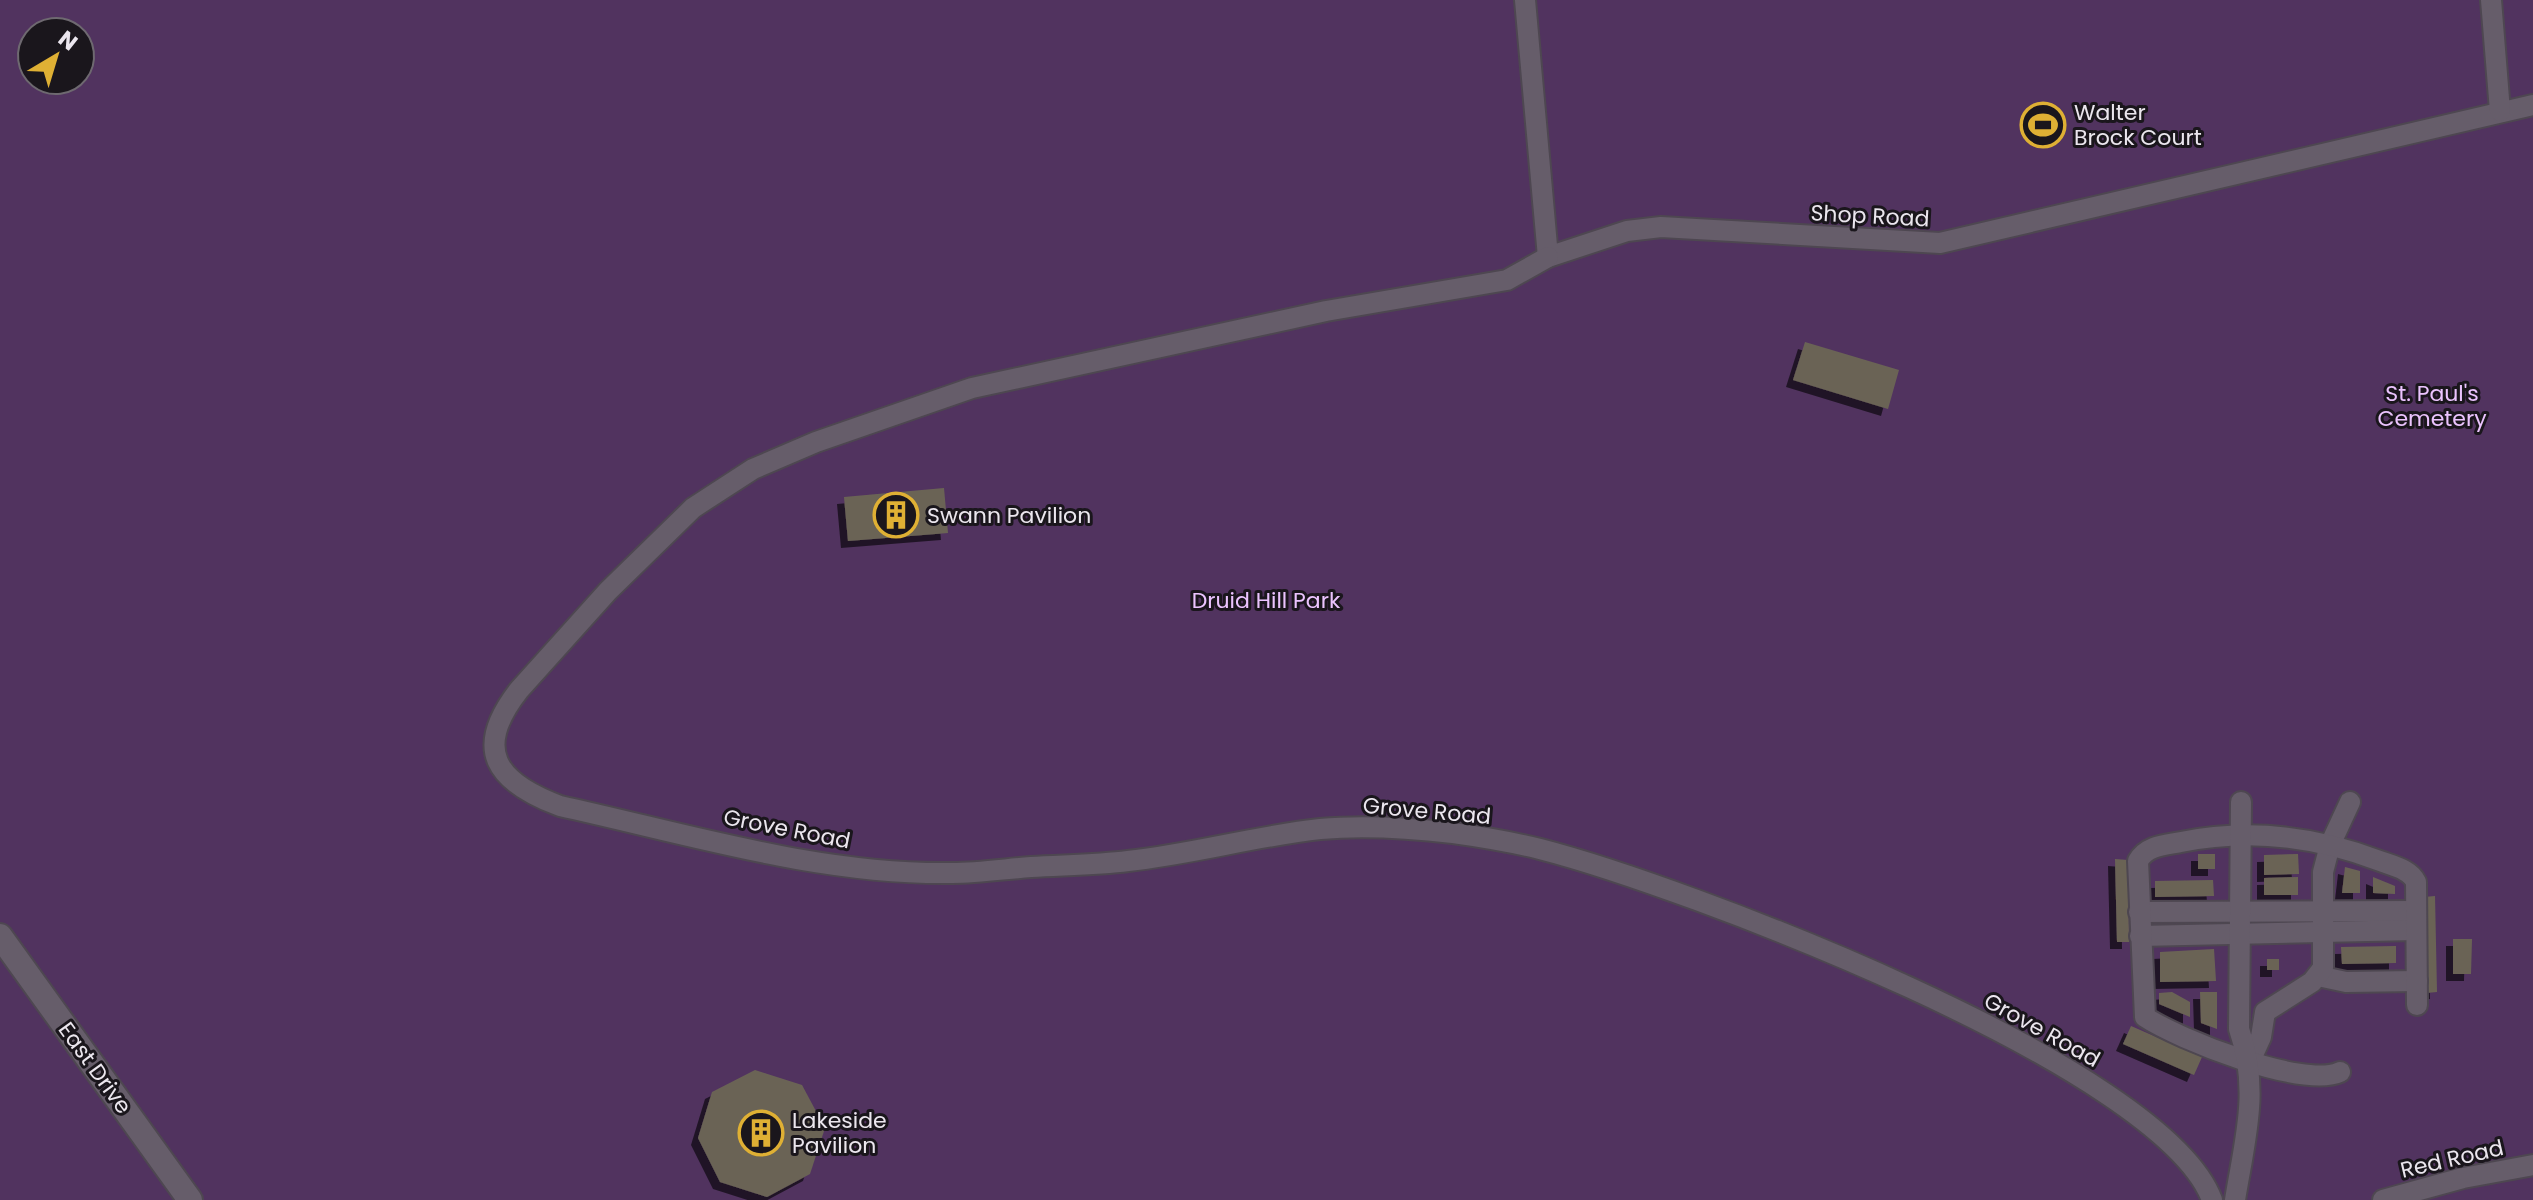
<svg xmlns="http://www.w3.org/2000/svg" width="2533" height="1200" viewBox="0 0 2533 1200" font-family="Poppins,sans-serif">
  <defs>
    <filter id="shadow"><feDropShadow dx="-7" dy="7" stdDeviation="0" flood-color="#0009"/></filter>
  </defs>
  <rect width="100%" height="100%" fill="#342c38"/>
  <path fill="#51335f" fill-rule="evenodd" d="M0,0H2533V1200H0ZM32,32H80V80H32Z"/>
  <g fill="#6a6455" filter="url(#shadow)">
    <path d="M1805,342L1899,370L1888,409L1793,380Z"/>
    <path d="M944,488L948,533L848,541L844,497Z"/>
    <rect x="2198" y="854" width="17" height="15"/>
    <path d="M2298,854L2299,874L2264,875V855Z"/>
    <path d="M2115,859L2128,860L2129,942H2117Z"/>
    <path d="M2345,867L2360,871V893H2342Z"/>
    <path d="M2298,877V895H2264V878Z"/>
    <path d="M2373,877L2395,886V894L2373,893Z"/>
    <path d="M2213,880L2214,896L2155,897V881Z"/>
    <path d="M2435,896L2437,992L2426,993L2424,897Z"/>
    <path d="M2453,939H2472L2471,974H2453Z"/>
    <path d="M2396,946V963L2342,964L2341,947Z"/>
    <path d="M2214,949L2216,981L2160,982V952Z"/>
    <rect x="2267" y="959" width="12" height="11"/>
    <path d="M2172,992L2190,1002V1017L2159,1004V993Z"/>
    <path d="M2200,992H2217V1029L2201,1023Z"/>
    <path d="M2131,1026L2202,1057L2194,1075L2123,1044Z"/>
    <path d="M755,1070L802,1085L825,1128L810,1174L767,1197L720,1182L698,1138L712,1092Z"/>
  </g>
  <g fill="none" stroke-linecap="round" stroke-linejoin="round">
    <g stroke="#4e4751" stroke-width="24">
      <g id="service">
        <path d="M1525,0L1548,257L1627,231L1661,227L1940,243L2533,105"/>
        <path d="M2491,0L2500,111"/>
        <path d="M1548,257L1507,280L1326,311L972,388L816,442L753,469L693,508L608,591L519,690C472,750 496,782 560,806C688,834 819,875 952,873C978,873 1005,869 1031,867C1063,865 1096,865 1128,861C1193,854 1256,836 1320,829C1364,825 1410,828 1453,833C1482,837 1512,842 1540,849C1680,885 2163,1066 2212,1200"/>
        <path d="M2139,912L2416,911"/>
        <path d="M2140,936L2416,930"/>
        <path d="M2318,976L2346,982L2417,981"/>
        <path d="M2250,1061L2261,1037L2265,1012L2312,982L2323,968V872L2330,845L2350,802"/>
        <path d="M2340,1072C2303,1089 2178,1039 2145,1017L2138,861C2147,845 2166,845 2181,842C2250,828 2315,836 2380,861C2393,866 2410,869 2416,882L2417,1005"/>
        <path d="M2235,1200C2245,1138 2260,1090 2239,1029L2241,802"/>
        <path d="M2383,1200L2463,1178L2533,1165"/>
      </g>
    </g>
    <g stroke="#4e4751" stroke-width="28">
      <path id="minor" d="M0,936L190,1200"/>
    </g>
    <use href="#service" stroke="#665d6a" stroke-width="20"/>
    <use href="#minor" stroke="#665d6a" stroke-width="24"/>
  </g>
  <defs>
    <g id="stadium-ring" transform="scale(2.3)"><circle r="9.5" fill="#1a161c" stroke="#dfb034" stroke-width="1.5"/><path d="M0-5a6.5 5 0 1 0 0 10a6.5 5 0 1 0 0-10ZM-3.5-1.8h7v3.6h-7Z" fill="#dfb034"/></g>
    <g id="building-ring" transform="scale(2.3)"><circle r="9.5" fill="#1a161c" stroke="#dfb034" stroke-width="1.5"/><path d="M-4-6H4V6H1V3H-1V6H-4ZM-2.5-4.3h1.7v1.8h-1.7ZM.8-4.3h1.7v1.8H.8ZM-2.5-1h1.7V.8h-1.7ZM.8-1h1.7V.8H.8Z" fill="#dfb034"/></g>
  </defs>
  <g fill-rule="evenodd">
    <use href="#stadium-ring" x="2043" y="125"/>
    <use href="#building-ring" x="896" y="515"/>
    <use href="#building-ring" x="761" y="1133"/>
  </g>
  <g text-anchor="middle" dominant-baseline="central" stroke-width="6" stroke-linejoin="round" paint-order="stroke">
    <g font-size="22" fill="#ebe6ee" stroke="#1a161c" text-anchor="start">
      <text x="2074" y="112">Walter<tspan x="2074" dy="25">Brock Court</tspan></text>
      <text x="927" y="515">Swann Pavilion</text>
      <text x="792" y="1120">Lakeside<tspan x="792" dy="25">Pavilion</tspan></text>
    </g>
    <g font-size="22" fill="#ebe6ee" stroke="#1a161c">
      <text transform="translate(1870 216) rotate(3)">Shop Road</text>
      <text transform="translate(1427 811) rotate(5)">Grove Road</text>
      <text transform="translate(787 829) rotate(11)">Grove Road</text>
      <text transform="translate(2042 1030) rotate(29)">Grove Road</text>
      <text transform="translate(95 1068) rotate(54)">East Drive</text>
      <text transform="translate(2452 1159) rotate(-13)">Red Road</text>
    </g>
    <g font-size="22" fill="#ebc3fe" stroke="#1a161c">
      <text x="2432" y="393">St. Paul's<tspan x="2432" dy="25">Cemetery</tspan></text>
      <text x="1266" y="600">Druid Hill Park</text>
    </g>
  </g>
  <g transform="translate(56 56) rotate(38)"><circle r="38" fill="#1a161c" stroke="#6e6970" stroke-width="2"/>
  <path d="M0-6L14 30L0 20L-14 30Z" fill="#dfb034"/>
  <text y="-12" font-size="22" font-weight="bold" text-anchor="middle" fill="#ebe6ee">N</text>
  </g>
</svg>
